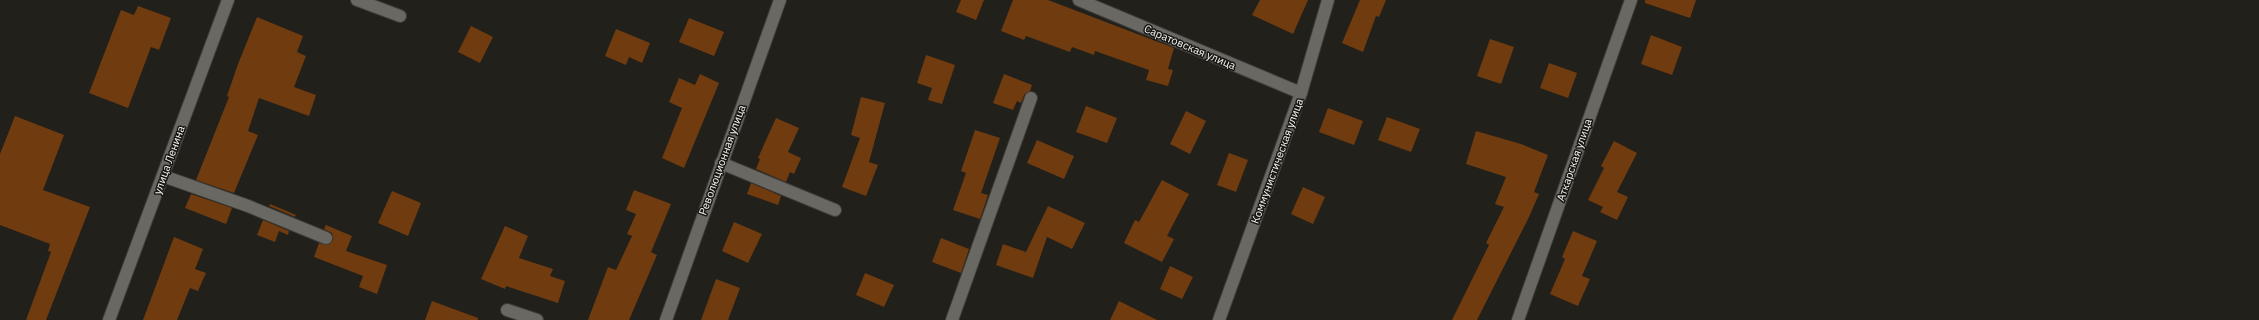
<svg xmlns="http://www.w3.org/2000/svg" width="2259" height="320" viewBox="0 0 2259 320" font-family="'IBM Plex Sans',sans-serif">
  <rect width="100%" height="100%" fill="#21201b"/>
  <g fill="#703b0f">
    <path d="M961,0H984L976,20L956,12Z"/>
    <path d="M1013,0H1048L1174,48L1168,69L1173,70L1168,86L1146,80L1149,70L1095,51L1094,55L1072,47L1070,52L1026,36L1024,40L1001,31Z"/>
    <path d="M1260,0H1308L1293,34L1252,15Z"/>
    <path d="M1360,0H1386L1379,17L1376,16L1363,52L1342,43Z"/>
    <path d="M1645,0H1696L1690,18L1645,3Z"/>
    <path d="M138,6L171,18L159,50L151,47L128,108L89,93L121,10L134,15Z"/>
    <path d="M257,17L303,36L297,52L306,56L294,87L316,95L309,116L259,98L248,131L258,135L234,193L196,180L229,97L227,96L238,64Z"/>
    <path d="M689,18L724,32L714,56L679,42Z"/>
    <path d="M471,26L493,37L480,63L458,52Z"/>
    <path d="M616,29L650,43L642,63L629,57L626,65L605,56Z"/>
    <path d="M1651,35L1682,47L1672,75L1641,64Z"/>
    <path d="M1490,39L1514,47L1501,84L1477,76Z"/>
    <path d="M926,55L955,65L942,104L928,100L932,88L917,83Z"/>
    <path d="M1549,63L1577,73L1568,98L1540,88Z"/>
    <path d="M700,74L719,83L684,168L662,158L682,108L669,102L679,78L695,85Z"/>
    <path d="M1004,74L1032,85L1030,91L1024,95L1021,103L1017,101L1013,110L993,103Z"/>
    <path d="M861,97L885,103L869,162L878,165L866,196L842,187L860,138L851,135Z"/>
    <path d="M1086,106L1117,118L1107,143L1076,132Z"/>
    <path d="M1328,108L1363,121L1354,145L1319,132Z"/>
    <path d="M1186,111L1206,121L1190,154L1170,144Z"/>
    <path d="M15,116L64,135L43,190L90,207L46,320H26L51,252L48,251L50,244L0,225V154Z"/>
    <path d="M1387,117L1420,129L1411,152L1378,140Z"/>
    <path d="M776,118L799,128L788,152L801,158L794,174L790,172L786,182L756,169L760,159L758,158Z"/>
    <path d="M975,130L1000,138L981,193L988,195L980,219L953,210L966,173L961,171Z"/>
    <path d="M1476,131L1521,144L1548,155L1534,192L1539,194L1529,217L1477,320H1452L1489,245L1486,243L1504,207L1495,204L1506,177L1466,164Z"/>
    <path d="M1037,140L1074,156L1064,179L1027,163Z"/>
    <path d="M1614,141L1637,153L1617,192L1628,197L1617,220L1600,212L1603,207L1588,200L1604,168L1601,166Z"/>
    <path d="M1229,153L1248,160L1236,192L1217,185Z"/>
    <path d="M1162,180L1189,194L1167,236L1174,239L1162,262L1124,243L1135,220L1139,222Z"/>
    <path d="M751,183L781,196L778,205L747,194Z"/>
    <path d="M1303,187L1325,197L1313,224L1291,214Z"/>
    <path d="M634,190L671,204L651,252L657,255L629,320H588L608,267L616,270L632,236L627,234L636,214L626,210Z"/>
    <path d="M392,191L421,203L408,236L378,223Z"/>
    <path d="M191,194L232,208L226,224L185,208Z"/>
    <path d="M270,204L296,215L295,217L269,206Z"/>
    <path d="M1048,206L1085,223L1072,249L1047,237L1033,278L996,265L1003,244L1026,252Z"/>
    <path d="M263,220L289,231L288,235L279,231L275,242L257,235Z"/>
    <path d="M734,222L762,234L748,263L722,251Z"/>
    <path d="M326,225L352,236L346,251L387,265L377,294L359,287L363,276L314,257L319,243L327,245L333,240L332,233L324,229Z"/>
    <path d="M505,226L528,236L519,258L553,269L550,276L565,281L558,303L506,286L505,289L481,279Z"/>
    <path d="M1573,231L1597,241L1582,276L1590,279L1578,306L1550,294L1565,259L1562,257Z"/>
    <path d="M174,237L203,249L195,269L206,273L198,291L190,288L177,320H143Z"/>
    <path d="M941,238L969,249L961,273L932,262Z"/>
    <path d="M1170,266L1193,277L1182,299L1160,289Z"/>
    <path d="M865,273L894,285L884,307L856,295Z"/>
    <path d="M716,279L740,288L728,320H701Z"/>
    <path d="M432,301L478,318V320H425Z"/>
    <path d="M1119,301L1157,320H1110Z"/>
  </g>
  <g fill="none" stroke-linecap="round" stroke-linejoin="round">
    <g stroke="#3f3d3a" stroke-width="14">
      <g id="minor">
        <path d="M357,0L400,16"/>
        <path d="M1079,0L1301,93"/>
        <path d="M721,163L835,210"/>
        <path d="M163,176L248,206L326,238"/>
        <path d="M507,310L537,320"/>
        <path d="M109,320L228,0"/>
        <path d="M666,320L780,0"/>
        <path d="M952,320L1031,98"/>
        <path d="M1219,320L1301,93L1328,0"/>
        <path d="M1518,320L1631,0"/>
      </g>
    </g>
    <use href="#minor" stroke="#696862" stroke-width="12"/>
  </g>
  <g text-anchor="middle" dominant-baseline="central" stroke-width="3" stroke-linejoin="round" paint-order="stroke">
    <g font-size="11" fill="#f6f4f1" stroke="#181612">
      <text transform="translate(1190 47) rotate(23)">Саратовская улица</text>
      <text transform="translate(169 160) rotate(-70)">улица Ленина</text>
      <text transform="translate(722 160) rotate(-70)">Революционная улица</text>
      <text transform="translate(1574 160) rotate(-71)">Аткарская улица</text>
      <text transform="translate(1277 161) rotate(-70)">Коммунистическая улица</text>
    </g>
  </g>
</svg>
